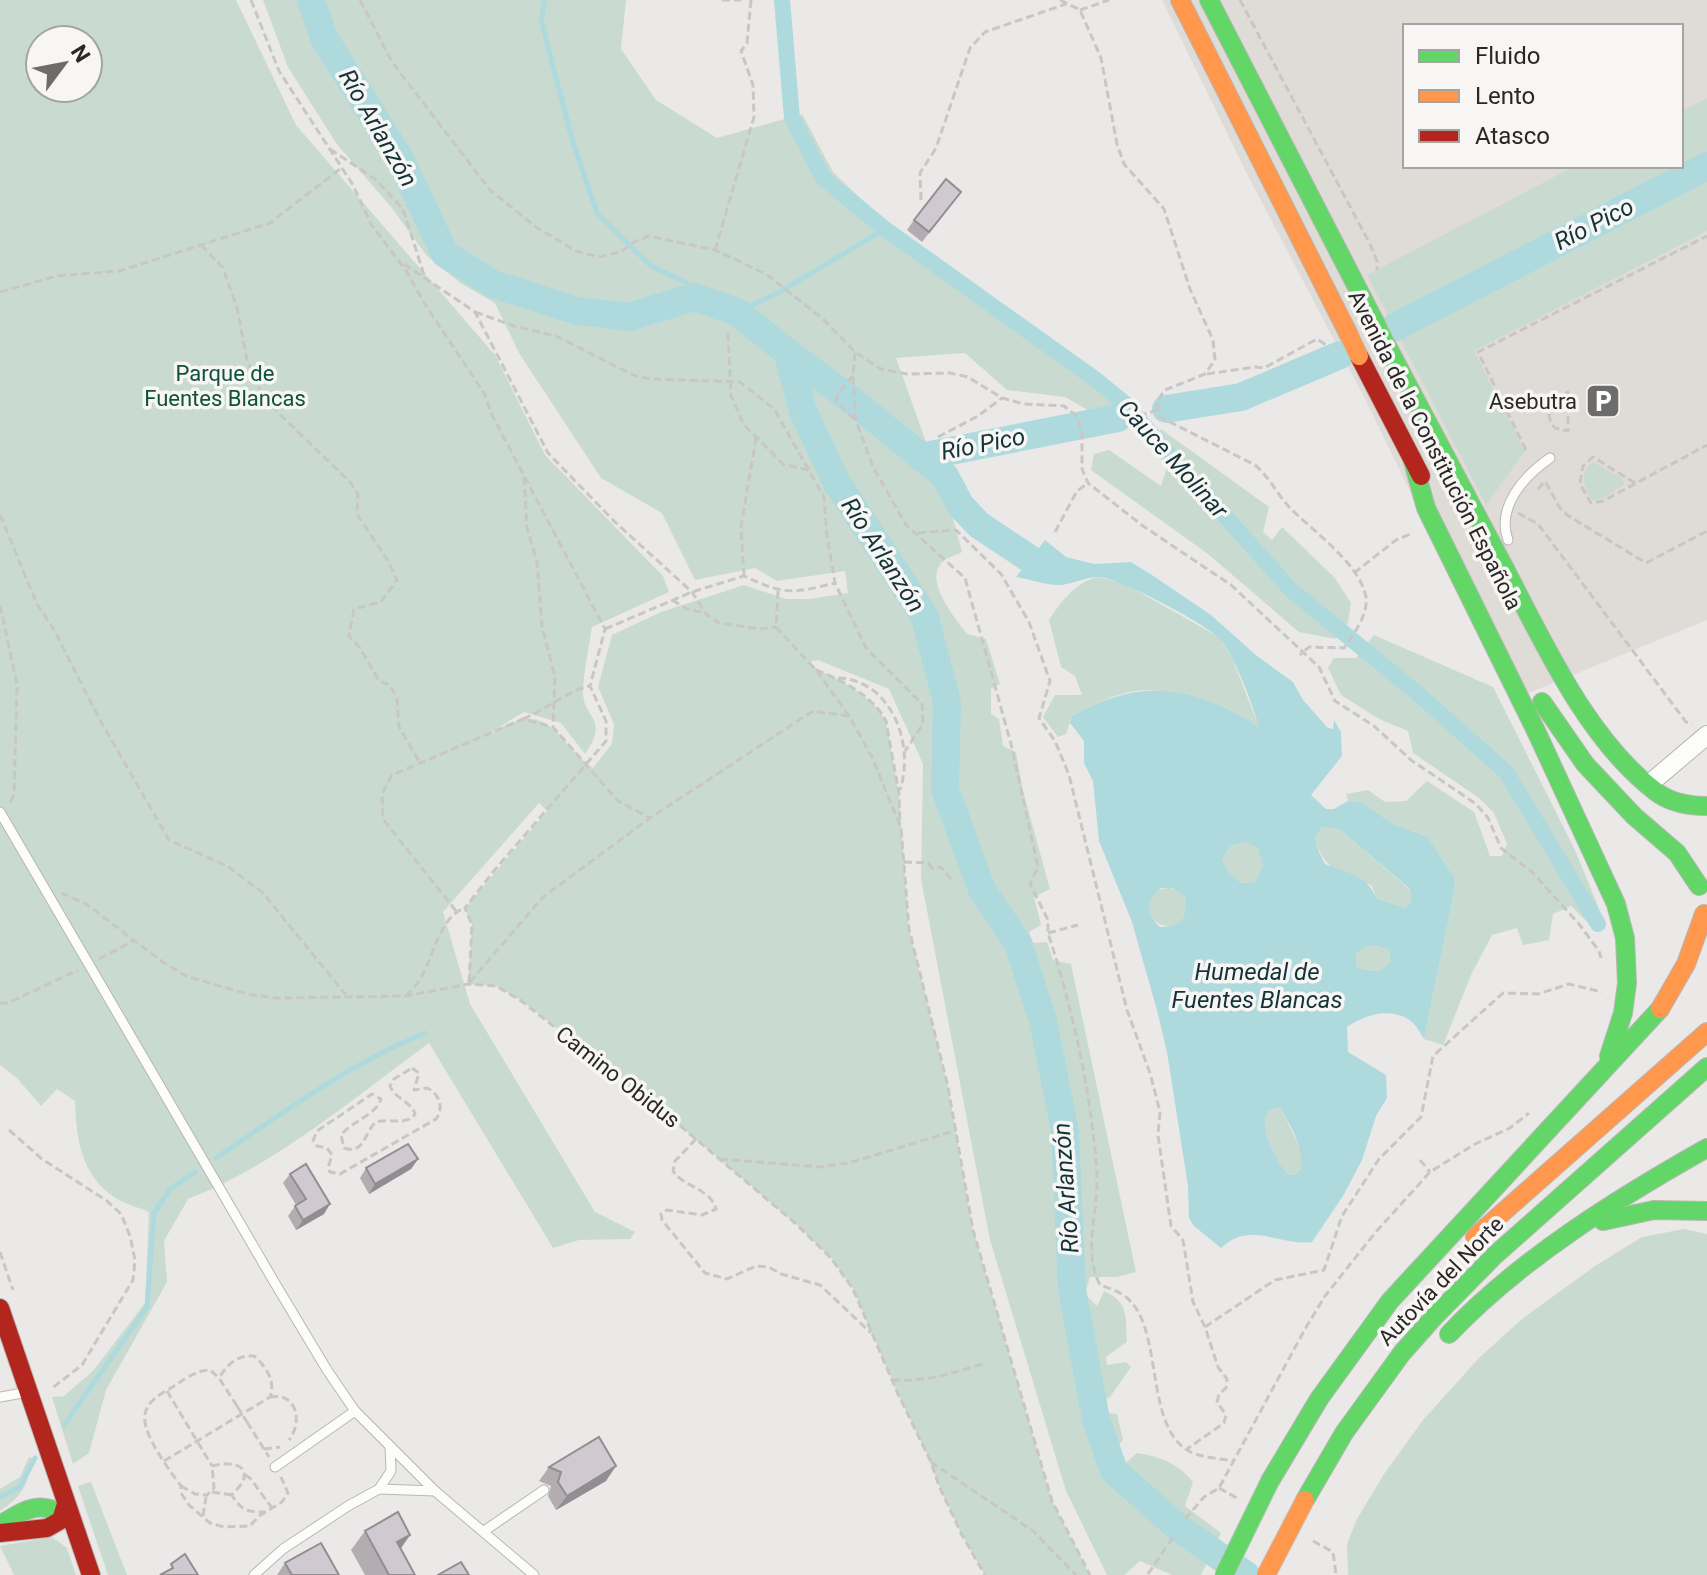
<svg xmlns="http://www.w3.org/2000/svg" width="1707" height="1575" viewBox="0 0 1707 1575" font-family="Roboto,sans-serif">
  <rect width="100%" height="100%" fill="#eae9e7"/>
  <path fill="#dfdbd6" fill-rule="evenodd" d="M1162,0H1707V620L1512,700L1364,397L1247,174ZM1405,26H1681V166H1405Z"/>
  <g fill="#c9dbd1" fill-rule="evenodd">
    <path d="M0,0H236L296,125L495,355L545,455L663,576L669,592L592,627C589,647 584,669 583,690C582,720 611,716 585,754L561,723L524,712L489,733C499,729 509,723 520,720C553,711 569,754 593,768L612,744L614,724L598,687L612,635L661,612L744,585L786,599H809L848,593L845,571L777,581L755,568L695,580L662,513L601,478L519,353L495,303L462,284L427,256L391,207L336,143L288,67L263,0H626L621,49L656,100L717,138L802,114L833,172L886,223L1137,402L1088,410L1065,397L1007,390L965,353L896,358L925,439L940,470L962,552C954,556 944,558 940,565C926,584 956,619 967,634L986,639L1000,684L991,689V714L999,719L1003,746L1016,752L1023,791L1050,889L1034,897L1041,925L1029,932L1033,943L1047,942L1053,960L1071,964L1136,1272L1117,1277H1090L1085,1294L1097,1306L1104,1291C1130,1303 1125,1317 1127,1342L1106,1357L1107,1365L1126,1362L1131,1367L1110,1397L1101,1401L1104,1412L1117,1414L1123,1440L1112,1453L1123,1465L1137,1453C1160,1457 1178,1463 1193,1482L1185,1506L1221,1533L1201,1575H1172L1140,1561L1124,1575H1107L1066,1491L990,1240L921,879L923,764L889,689L818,660L809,662C817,671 826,673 837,679C855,689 876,702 886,721L899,794L909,929L948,1087L973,1230L1052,1501L1090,1575H985L962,1535L939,1486L931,1462L898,1394L853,1289L831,1258L795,1223L671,1118L521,1000L496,986L468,984L472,925L465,908L547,811L539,803L443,912L470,1004L595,1212L635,1232L630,1239L579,1240L553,1248L429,1043C357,1096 271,1168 188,1199L164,1241L167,1282L106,1390L89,1453L73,1464L52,1397L64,1396L93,1371L145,1303L149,1212C138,1207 124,1204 114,1197C81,1175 76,1137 75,1101L57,1089L41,1106L17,1078L0,1065ZM40,40H88V88H40Z"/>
    <path d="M1707,98V231L1474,351L1525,451L1486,505L1367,275L1575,166H1681V111Z"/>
    <path d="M1161,429L1269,507L1263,532L1272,540L1282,527L1335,578L1351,603L1348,623L1335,639L1299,632L1208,554L1091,470L1094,454L1109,450L1161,486L1167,467L1150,444Z"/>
    <path d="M1593,462L1623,479L1624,485L1603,498L1592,500C1583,488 1579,472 1593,462Z"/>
    <path d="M1099,577L1125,584L1219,637L1232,658L1260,729C1236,706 1170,686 1136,691C1114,694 1092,705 1072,716L1066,734L1058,737L1043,717L1055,695H1082L1075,676L1061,667L1049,620C1060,603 1077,580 1099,577Z"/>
    <path d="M1374,635L1493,687L1575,850L1600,911L1587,922L1571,906L1553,914L1549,940L1523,945L1517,928L1492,935L1471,975L1443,1045L1424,1039L1455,888L1454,877L1428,837L1393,824L1362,802L1348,801L1346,794L1368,790L1385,802L1406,801L1427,781L1474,812L1490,856H1502L1507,844L1494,813L1479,798L1413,753L1408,731L1379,719L1341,695L1328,668L1334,658H1356Z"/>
    <path d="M1322,827L1339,829L1410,890L1411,901L1405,908L1376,898L1372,886C1343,872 1323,872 1315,837Z"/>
    <path d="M1245,842L1258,847L1263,867L1256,882L1241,883L1227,870L1222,859L1231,846Z"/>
    <circle cx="1168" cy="907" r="19"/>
    <path d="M1376,946L1389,950L1390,962L1380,971L1366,970L1357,967L1356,954L1364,947Z"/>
    <path d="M1281,1108L1298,1144L1303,1159L1301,1169L1295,1175L1287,1174C1276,1157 1257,1130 1269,1110Z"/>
    <path d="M1684,1229L1707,1234V1575H1348L1347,1544L1357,1519L1384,1474L1423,1420L1480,1357L1522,1319L1595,1266L1642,1237Z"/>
    <path d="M29,1457L32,1458C29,1483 22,1497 0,1511V1489L20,1477Z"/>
    <path d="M91,1482L127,1575H108L78,1486Z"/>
    <path d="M52,1537L67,1548L76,1575H14L0,1546Z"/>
  </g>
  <path fill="#aedade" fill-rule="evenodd" d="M1045,540L1066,557L1094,564L1131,562L1152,575L1211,615L1257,656L1293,682L1303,700L1328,728L1333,729L1334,720L1341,732L1342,756L1311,795L1326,809H1334L1348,801L1362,802L1393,824L1428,837L1454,877L1455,888L1424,1039C1421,1034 1417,1027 1413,1023C1394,1005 1364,1015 1347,1027L1348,1052L1386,1075L1387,1098L1376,1116L1362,1160L1343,1196L1312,1242C1277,1246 1252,1220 1221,1248L1194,1226L1189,1218L1188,1186L1167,1052L1158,1014L1132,922L1099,841L1093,781L1084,763V741L1070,723L1072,716C1123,687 1166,682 1221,706C1234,712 1248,718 1259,728C1254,707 1234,655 1220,639C1206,624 1121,579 1100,577C1086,576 1072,585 1058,585C1046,585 1029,579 1016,577ZM1322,827L1339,829L1410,889L1411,901L1405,908L1376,898C1368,876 1347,872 1325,864L1319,852L1315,837ZM1245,842L1258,848L1263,867L1255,882L1241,883L1227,870L1222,859L1231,846ZM1161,888H1173L1185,897C1188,919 1182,926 1160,927C1145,913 1147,901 1161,888ZM1376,946L1389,950L1390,962L1380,971L1366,970L1357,967L1356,954L1364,947ZM1280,1108C1291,1125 1304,1149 1301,1169L1295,1175L1287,1174C1276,1157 1257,1129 1269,1110Z"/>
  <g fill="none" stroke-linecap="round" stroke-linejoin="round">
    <g stroke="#aedade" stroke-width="5">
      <path d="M545,0L541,20L572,139L597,213L651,266L687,283L694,297"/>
      <path d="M737,312L776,294L885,229"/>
      <path d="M216,1158C284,1112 349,1064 425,1033"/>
      <path d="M64,1425L147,1307L154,1213L170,1189L195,1172"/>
      <path d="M0,1497L20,1487L35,1458"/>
    </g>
    <path stroke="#aedade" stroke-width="16" d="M782,0L792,118L823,178L885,229L1095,379L1123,402L1291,590L1416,692L1506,772L1598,924"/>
    <g stroke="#aedade" stroke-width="28">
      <path d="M311,0L324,38L399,157L445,254L493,284L577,311L629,317L694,297L737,312L787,352L803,411L837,483L925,617L947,703L945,789L982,890L1018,943L1043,1021L1065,1131L1072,1290L1096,1419L1114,1471L1179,1528L1246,1575"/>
      <path d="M1395,327L1707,166"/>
      <path d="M787,352L854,402L945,476L960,505L979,525L1030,559"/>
      <path d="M1166,409L1241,397L1340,355"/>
      <path d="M920,457L1118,418"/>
    </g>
    <g stroke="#b8b7b6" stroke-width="11">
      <g id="lane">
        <path d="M1508,540C1496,507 1524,476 1550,458"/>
        <path d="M0,812L276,1285L327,1370L355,1411L435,1491L534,1575"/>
        <path d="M0,1397L28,1392"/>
        <path d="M275,1467L355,1411"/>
        <path d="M379,1489L435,1491"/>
        <path d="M484,1531L544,1490"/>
        <path d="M254,1575L283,1549L348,1506L379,1489L391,1471L390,1447"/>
      </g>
    </g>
    <g stroke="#b8b7b6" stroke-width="20">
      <path id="street" d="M1648,785L1707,735"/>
    </g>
    <g stroke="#b8b7b6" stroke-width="20">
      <g id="fast">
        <path d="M1209,0L1377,326"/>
        <path d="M1386,344C1425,418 1464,491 1503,565C1543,641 1586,738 1655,791C1670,803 1689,806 1707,806"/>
        <path d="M1412,458L1426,508L1537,733L1616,904L1625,938L1627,983L1623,1013L1609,1056"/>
        <path d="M1542,702L1585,764L1634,816L1677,853L1699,886"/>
        <path d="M1603,1221L1654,1210L1707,1211"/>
        <path d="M1449,1334C1519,1260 1618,1198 1707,1148"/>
        <path d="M1270,1481L1319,1399L1390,1301L1660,1009"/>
        <path d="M1305,1500L1344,1433L1402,1353L1434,1317L1494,1256L1707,1067"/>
        <path d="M0,1525C29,1507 42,1499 72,1520"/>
      </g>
    </g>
    <g stroke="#b8b7b6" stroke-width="20">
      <g id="slow">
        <path d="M1180,0L1349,335"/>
        <path d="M1660,1009L1686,964L1704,914"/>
        <path d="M1475,1237L1707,1032"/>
      </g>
    </g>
    <g stroke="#b8b7b6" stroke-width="20">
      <g id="jam">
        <path d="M1359,356L1421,476"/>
        <path d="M0,1308L91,1575"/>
        <path d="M0,1533L47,1528L61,1520L66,1504"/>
      </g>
    </g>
    <g stroke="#c8c7c6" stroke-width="3" stroke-dasharray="8 4" stroke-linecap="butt">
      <path d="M251,0L279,71L353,185L371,224L407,272L426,306L484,393L493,417L605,629L590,686L606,721V741L493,872L465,908L472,925L469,983"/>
      <path d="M360,0L392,62L490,190L536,227L576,251L599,257L620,252L636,241L649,236L715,250L766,274L824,320L855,352L881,369L907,374L950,373L968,377L1002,398L1024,404L1064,406L1078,417L1082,435V469L1088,483L1143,526L1231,585L1319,667L1335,701L1374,726L1411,760L1476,804L1488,818L1501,848L1533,873L1579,924L1599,951L1601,958"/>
      <path d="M722,0H741"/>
      <path d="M1060,0L1080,10L1101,58L1117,144L1124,164L1164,209L1190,289L1213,340L1215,360L1205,374L1165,390L1157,401L1160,417L1255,465C1270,478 1277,494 1290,508C1313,531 1360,564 1366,597C1368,616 1354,633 1344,648L1309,647L1300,655"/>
      <path d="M1240,0L1370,244L1377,261V270"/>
      <path d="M1080,10L1109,0"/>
      <path d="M330,149L375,179L403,209L425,278"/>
      <path d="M921,200L920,173L936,148L970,48L985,32L1066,4"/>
      <path d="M201,245L223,268L237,308L247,360L264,399L351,483L358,495L357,514L388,561L397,580L381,602L354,609L349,636L360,648L379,681L390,685L397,698L399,727L420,763"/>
      <path d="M715,250L754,117L753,85L741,51L747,43L751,0"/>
      <path d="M404,264L475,312L548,453L615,522L692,592L706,614L719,623L759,629L776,627"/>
      <path d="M0,292L57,276L119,271L270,223L340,169"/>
      <path d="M475,312L514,326L556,336L633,375L650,379L740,382L774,409L824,497L827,536L835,583L866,648L922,704L923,724L905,751"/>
      <path d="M728,333L731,396L744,425L783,464L808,470"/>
      <path d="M855,353L853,376L856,421L873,467L906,525L965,578L1011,744L1038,867L1030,884L1048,920V933C1069,998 1085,1065 1093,1133C1095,1149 1097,1166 1097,1182C1097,1218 1083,1251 1100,1285C1112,1289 1124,1293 1132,1303C1163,1338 1145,1433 1193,1453C1206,1458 1222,1459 1235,1461"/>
      <path d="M1207,374L1255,367L1264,368L1317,339L1326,345"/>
      <path d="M853,376L840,391L836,401L856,421"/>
      <path d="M1568,392V431L1555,428C1548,421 1548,413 1551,404Z"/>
      <path d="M1139,416L1157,410"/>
      <path d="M938,437L978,416L1002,398"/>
      <path d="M1526,450L1478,352L1707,236"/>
      <path d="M524,477L527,528L537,562L542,626L555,677L553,726"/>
      <path d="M1635,483L1593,457L1583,466L1580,484L1591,503L1603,501L1707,445"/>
      <path d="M1538,489L1545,481L1560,508L1567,515L1646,563L1707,531"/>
      <path d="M1518,513L1538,524L1686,722L1692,724"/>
      <path d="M0,515L37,604L53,628L100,720L169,840L227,866L262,892L346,995"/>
      <path d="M1055,532L1077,491L1088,483"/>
      <path d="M918,533L956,530L1001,574L1029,622L1050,681L1039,718L1055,741L1069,775L1127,1010L1150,1073L1160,1112L1158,1135L1171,1226L1183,1240L1193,1302L1205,1327L1218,1367L1227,1379L1226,1388L1219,1394L1217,1402L1226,1415L1224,1423L1187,1449"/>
      <path d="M1354,573L1396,540L1413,533"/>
      <path d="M744,576L741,527L756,438"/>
      <path d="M778,591L776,627L816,670L849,716L872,757L901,828L909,929L948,1087L973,1230L1052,1501L1090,1575"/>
      <path d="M672,600L687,609L705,613"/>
      <path d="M0,605L17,684L14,794L10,803"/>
      <path d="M605,629L692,592L744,576C785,595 791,594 835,583"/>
      <path d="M816,670C842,680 873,696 886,721L899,794L900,824"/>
      <path d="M838,678C892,680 915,745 900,790"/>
      <path d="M523,719C547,709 565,692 590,686"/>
      <path d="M904,862L928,863L933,869L941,867L952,880"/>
      <path d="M61,893L86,904L163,962L186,976L247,994L277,998L406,996L468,984L496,986L520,1000L671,1118L795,1223L831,1258L853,1289L898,1394L931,1462L939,1486L962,1535L985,1575"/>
      <path d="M456,911L383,819L382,794L392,775L523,719L553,727L618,801L650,818"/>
      <path d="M1048,933L1078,925"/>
      <path d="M99,959L135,940"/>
      <path d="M470,982L543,897L650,818L813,711L849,716"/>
      <path d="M406,996C412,990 418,983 422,976C433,956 441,915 465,908"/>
      <path d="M0,1003H8L78,970"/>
      <path d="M412,1068L419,1073L414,1090L427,1088C440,1094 444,1108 436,1119L340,1174L330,1172L328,1168L332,1155L327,1148L317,1146L313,1141L317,1131L372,1094L381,1099C376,1115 351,1122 341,1135L344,1148C365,1155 364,1132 376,1122C389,1118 407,1126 415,1114C411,1101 395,1099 390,1086L394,1079Z"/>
      <path d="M9,1130L42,1159L107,1201L121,1214L130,1236L135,1260L133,1280L82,1365L51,1389"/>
      <path d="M696,1139L675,1161L673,1171C685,1188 710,1188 716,1209L702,1215L667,1210L661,1214L662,1220L705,1273L727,1279L756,1266L769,1267L781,1274L820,1285L871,1333"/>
      <path d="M720,1159L820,1167L849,1163L954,1131"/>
      <path d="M1420,1160L1430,1172"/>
      <path d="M0,1252L13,1290"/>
      <path d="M1205,1327L1275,1280L1324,1270L1342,1216L1379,1159L1421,1117L1433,1056L1503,993L1538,994L1569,984L1602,992"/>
      <path d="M892,1380C926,1382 953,1373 985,1363"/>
      <path d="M167,1391L212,1466"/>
      <path d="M270,1397C297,1392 303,1422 289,1440"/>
      <path d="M237,1406L219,1378L210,1370C196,1370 183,1380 171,1388C161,1394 147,1401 145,1414C141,1433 170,1471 181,1486V1493L189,1505L210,1523L224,1527L250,1526L259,1516L282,1502L288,1493L281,1477"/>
      <path d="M247,1422L269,1457"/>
      <path d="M264,1449L280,1447"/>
      <path d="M164,1461L270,1397C276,1382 266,1366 254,1356C236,1355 228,1364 219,1378"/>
      <path d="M931,1462L1033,1531L1076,1575"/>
      <path d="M245,1475L250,1478L272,1508"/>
      <path d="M181,1486L195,1494L207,1495L214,1488L212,1466C221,1463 248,1461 244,1478C244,1483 235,1491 232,1495C241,1511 248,1512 266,1512"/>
      <path d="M1219,1488L1237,1498"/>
      <path d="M212,1492L232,1495"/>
      <path d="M203,1516L206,1497"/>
      <path d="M1185,1519L1204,1497L1219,1488L1305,1329L1325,1296L1375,1233L1430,1172L1475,1144L1510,1128L1529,1113"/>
      <path d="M1313,1541L1333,1552L1336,1575"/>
      <path d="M1148,1574L1173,1537"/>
    </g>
    <use href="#lane" stroke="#fcfcfb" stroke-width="9"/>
    <use href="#street" stroke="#fcfcfb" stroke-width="18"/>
    <use href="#fast" stroke="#63d668" stroke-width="18"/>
    <use href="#slow" stroke="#ff974d" stroke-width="18"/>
    <use href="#jam" stroke="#b3261e" stroke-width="18"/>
    <g stroke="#c5c4c3" stroke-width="20" stroke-linecap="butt">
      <g id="fast-bridge">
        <path d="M1377,326L1386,344"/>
        <path d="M1224,1575L1270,1481"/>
      </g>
    </g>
    <g stroke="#c5c4c3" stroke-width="20" stroke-linecap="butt">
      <g id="slow-bridge">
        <path d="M1349,335L1359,356"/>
        <path d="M1266,1575L1305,1500"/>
      </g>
    </g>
    <path stroke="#c8c7c6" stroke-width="3" stroke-dasharray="8 4" stroke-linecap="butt" d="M237,1406L247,1422"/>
    <use href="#fast-bridge" stroke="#63d668" stroke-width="18"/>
    <use href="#slow-bridge" stroke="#ff974d" stroke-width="18"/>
  </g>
  <g fill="#b3adb2">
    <path d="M961,192L922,242L907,230L914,220Z"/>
    <path d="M418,1159L411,1169L369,1194L360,1178L366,1168Z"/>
    <path d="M290,1174L324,1214L296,1230L288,1216L296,1205L283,1183Z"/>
    <path d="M549,1467L606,1481L556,1510L548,1496L551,1486L539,1481Z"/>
    <path d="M365,1531L410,1535L400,1549L415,1575H365L351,1550Z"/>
    <path d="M285,1563L339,1575H277Z"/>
  </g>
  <g fill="#928d91">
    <path d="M418,1159L411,1169L369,1194L375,1184Z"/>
    <path d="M330,1204L324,1214L296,1230L303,1220Z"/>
    <path d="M616,1466L606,1481L556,1510L567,1496Z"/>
    <path d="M410,1535L397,1554V1542Z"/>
  </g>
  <g fill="#d0c9cf" stroke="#928d91" stroke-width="2">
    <path d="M946,179L961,192L929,232L914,220Z"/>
    <path d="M408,1144L418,1159L375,1184L366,1168Z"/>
    <path d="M306,1164L330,1204L303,1220L295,1206L306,1199L290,1174Z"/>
    <path d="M599,1437L616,1466L567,1496L558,1482L561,1472L549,1467Z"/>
    <path d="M398,1512L410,1535L397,1542L415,1575H389L365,1531Z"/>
    <path d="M321,1543L339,1575H292L285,1563Z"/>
    <path d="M185,1554L198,1575H160L173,1568L171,1564Z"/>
    <path d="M461,1562L469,1575H438Z"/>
  </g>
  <defs>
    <g id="parking-square" transform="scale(1.8)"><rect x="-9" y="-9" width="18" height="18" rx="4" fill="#6d6c6a" stroke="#f8f6f4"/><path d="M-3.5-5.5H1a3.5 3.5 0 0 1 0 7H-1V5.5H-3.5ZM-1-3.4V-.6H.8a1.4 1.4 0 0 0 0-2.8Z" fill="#fff"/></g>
  </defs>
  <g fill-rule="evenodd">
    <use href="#parking-square" x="1603" y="401"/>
  </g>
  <g text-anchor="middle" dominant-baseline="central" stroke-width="7" stroke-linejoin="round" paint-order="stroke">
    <g font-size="22" fill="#0e523b" stroke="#f8f6f4">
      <text x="225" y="373">Parque de<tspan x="225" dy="25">Fuentes Blancas</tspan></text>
    </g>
    <g font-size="22" fill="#292827" stroke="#f8f6f4" text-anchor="end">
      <text x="1577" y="401">Asebutra</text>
    </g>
    <g font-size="22" fill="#292827" stroke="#f8f6f4">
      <text transform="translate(1435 450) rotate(63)">Avenida de la Constitución Española</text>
      <text transform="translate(618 1077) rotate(38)">Camino Obidus</text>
      <text transform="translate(1441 1281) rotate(-46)">Autovía del Norte</text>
    </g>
    <g font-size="24" font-style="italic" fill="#133437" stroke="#f8f6f4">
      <text transform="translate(378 128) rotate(60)">Río Arlanzón</text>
      <text transform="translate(1594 224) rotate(-27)">Río Pico</text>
      <text transform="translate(983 444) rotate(-11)">Río Pico</text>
      <text transform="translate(1173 459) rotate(48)">Cauce Molinar</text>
      <text transform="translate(883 555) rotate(57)">Río Arlanzón</text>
      <text x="1257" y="972">Humedal de<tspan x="1257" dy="28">Fuentes Blancas</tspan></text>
      <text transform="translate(1066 1188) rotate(-94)">Río Arlanzón</text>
    </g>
  </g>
  <rect x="1403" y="24" width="280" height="144" fill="#f8f6f4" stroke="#a5a4a2" stroke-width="2"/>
  <rect x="1419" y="50" width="40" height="12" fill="#63d668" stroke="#a5a4a2" stroke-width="2"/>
  <text x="1475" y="64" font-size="24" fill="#292827">Fluido</text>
  <rect x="1419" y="90" width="40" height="12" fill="#ff974d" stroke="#a5a4a2" stroke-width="2"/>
  <text x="1475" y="104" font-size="24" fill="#292827">Lento</text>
  <rect x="1419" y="130" width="40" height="12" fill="#b3261e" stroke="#a5a4a2" stroke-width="2"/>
  <text x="1475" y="144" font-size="24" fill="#292827">Atasco</text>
  <g transform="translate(64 64) rotate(58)"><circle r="38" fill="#f8f6f4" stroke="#a5a4a2" stroke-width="2"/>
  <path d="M0-6L14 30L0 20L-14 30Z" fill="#6d6c6a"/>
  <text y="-12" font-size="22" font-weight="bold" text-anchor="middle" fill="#292827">N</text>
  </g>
</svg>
